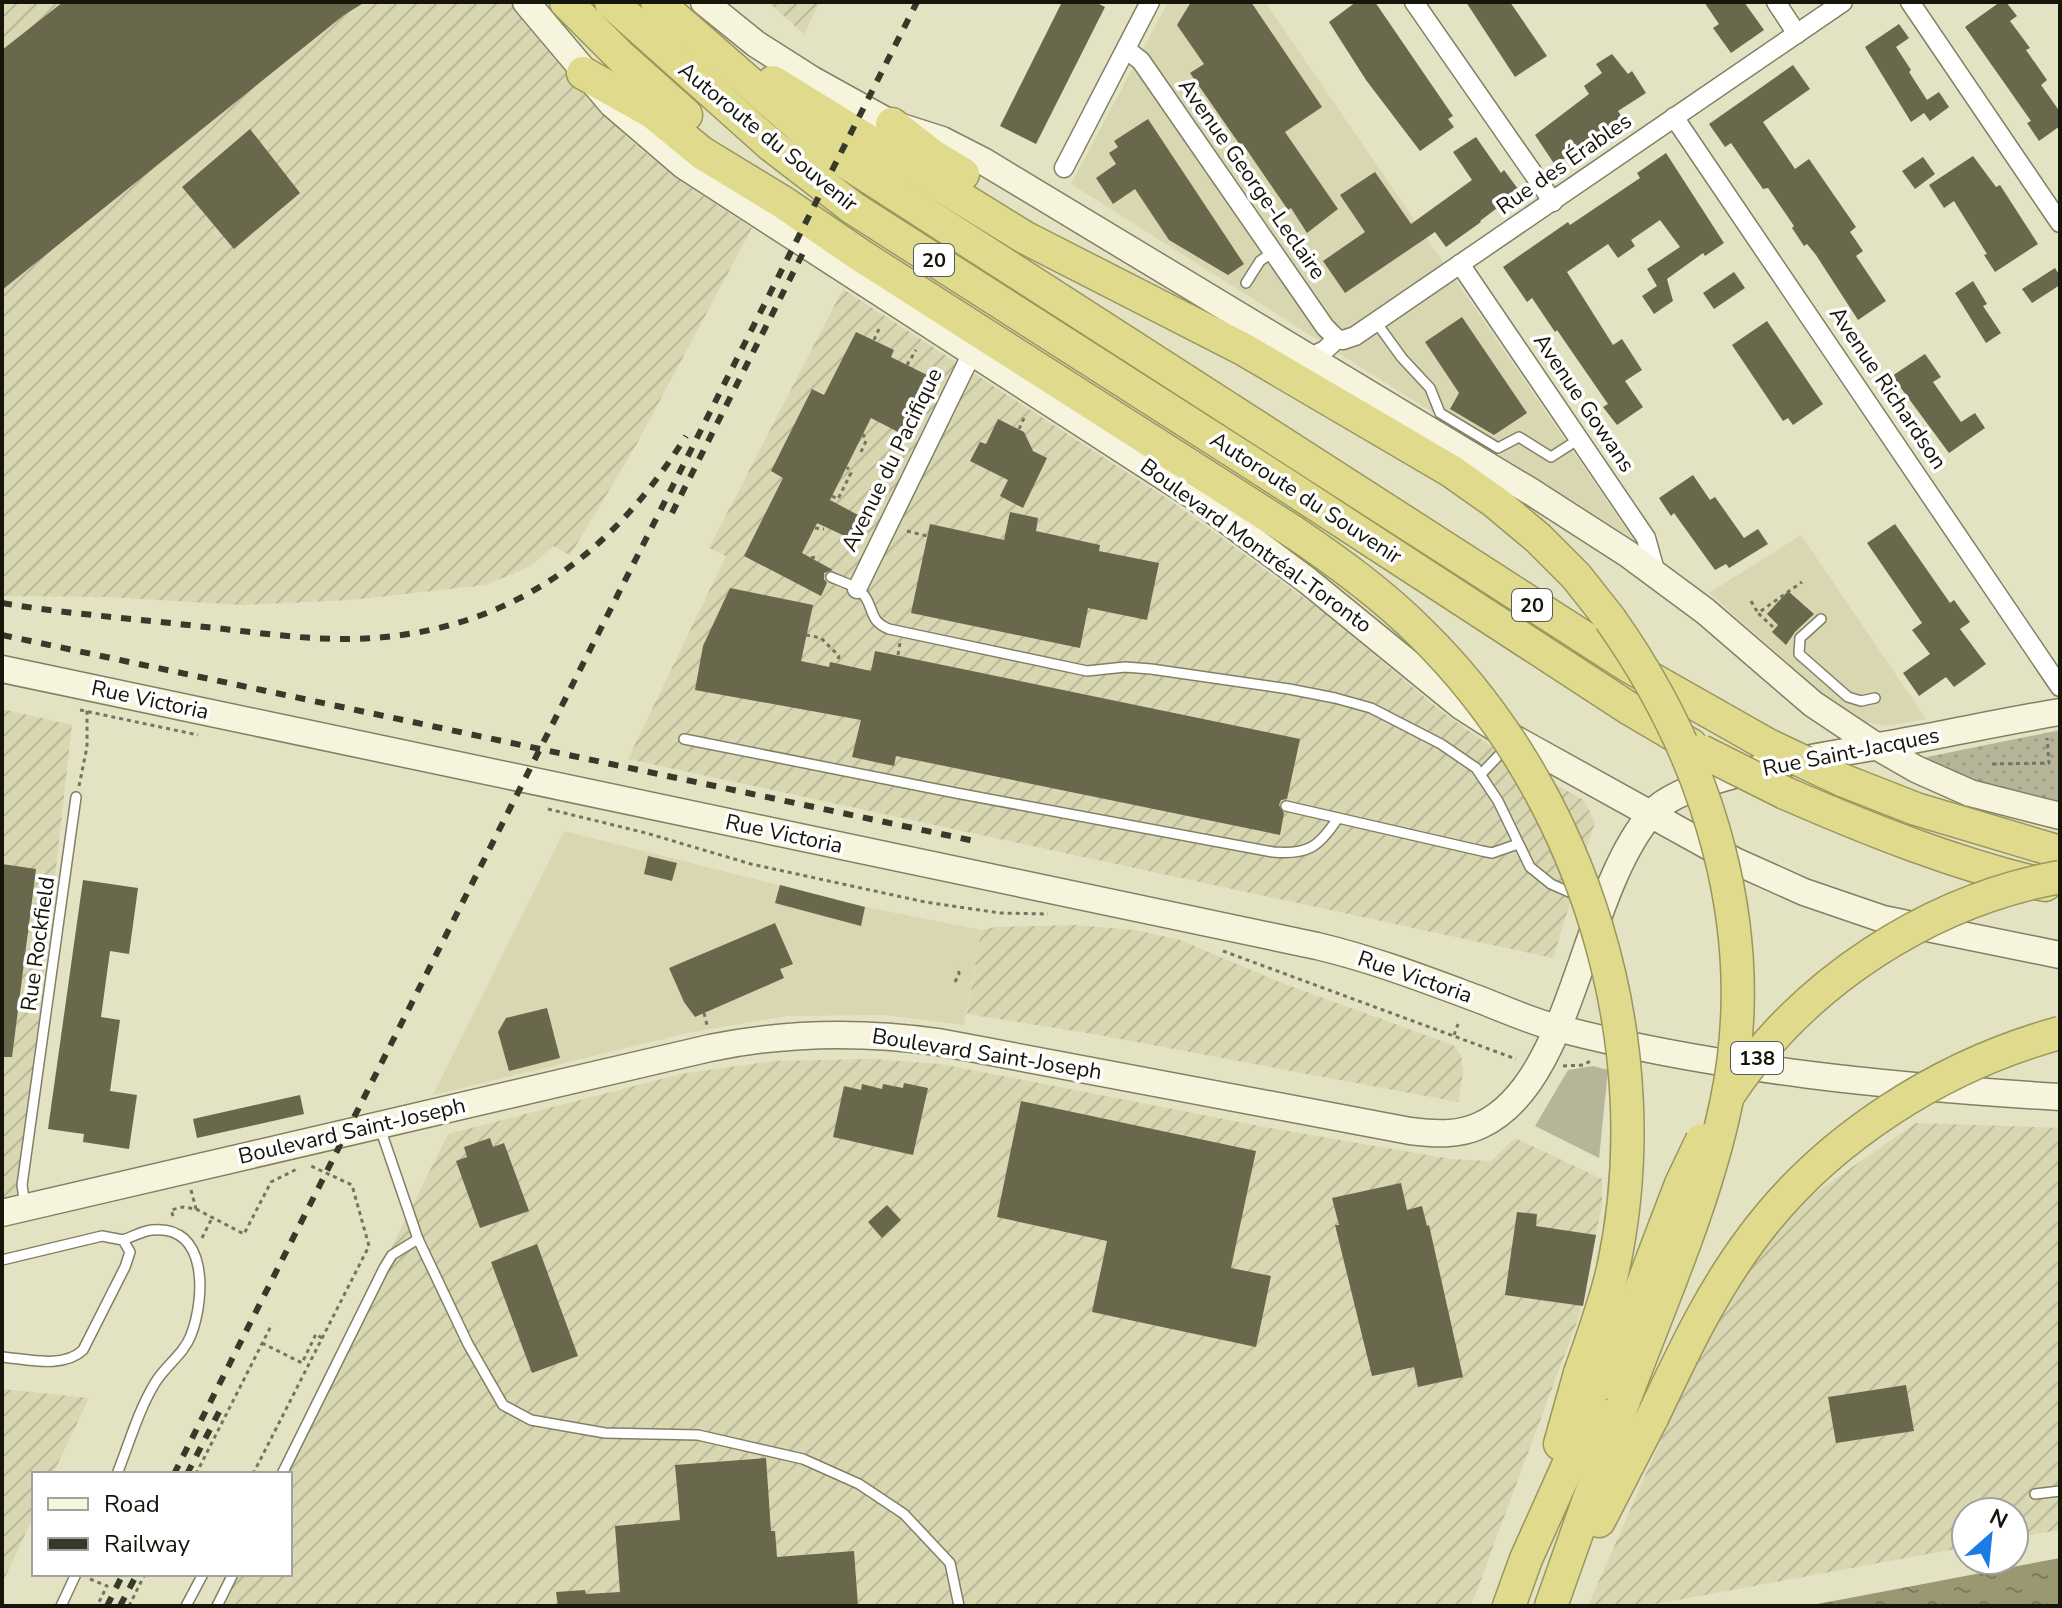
<svg xmlns="http://www.w3.org/2000/svg" width="2062" height="1608" viewBox="0 0 2062 1608" font-family="'Nunito Sans',sans-serif">
  <defs>
    <pattern id="industrial-furrows" width="10" height="10" patternUnits="userSpaceOnUse" patternTransform="scale(2)"><rect width="10" height="10" fill="#d9d7b2"/><path d="M-1 1l2-2M0 10L10 0M9 11l2-2" fill="none" stroke="#b9b898"/></pattern>
    <pattern id="park-dots" width="8" height="8" patternUnits="userSpaceOnUse" patternTransform="scale(2)"><rect width="8" height="8" fill="#b7b599"/><path d="M2 2h.1M6 6h.1" fill="none" stroke="#9c9b82" stroke-width="1.8" stroke-linecap="round"/></pattern>
    <pattern id="water-ripples" width="26" height="14" patternUnits="userSpaceOnUse" patternTransform="scale(2)"><rect width="26" height="14" fill="#9a9873"/><path d="M2 4q2-2 4 0t4 0M15 11q2-2 4 0t4 0" fill="none" stroke="#7c7b5d"/></pattern>
  </defs>
  <rect width="100%" height="100%" fill="#e3e2c3"/>
  <g fill="#d9d7b2">
    <path d="M1168,2H1265L1633,539L1071,184Z"/>
    <path d="M1801,535L1926,719L1886,726L1866,722L1853,715L1826,696L1709,593Z"/>
    <path d="M564,831L865,907L981,930L964,1025L885,1015L786,1016L688,1033L433,1095Z"/>
  </g>
  <g fill="url(#industrial-furrows)">
    <path d="M2,2H509L581,90L630,140L679,180L752,228L634,449L570,555L553,546L531,566L486,585L351,600L242,605L108,597L2,596Z"/>
    <path d="M768,2H820L804,34Z"/>
    <path d="M843,289L1171,501L1325,613L1442,712L1515,763L1584,800L1595,822L1553,958L628,759L726,556L709,548Z"/>
    <path d="M2,709L72,725L18,1206L2,1208Z"/>
    <path d="M1075,925L1135,930L1180,940L1282,983L1453,1045L1461,1055L1463,1073L1458,1102L1099,1035L967,1014L981,930L995,927Z"/>
    <path d="M872,1059L941,1064L1270,1128L1451,1159L1491,1161L1515,1138L1602,1179V1205L1579,1316L1471,1606H214L229,1574H290V1474H279L448,1134L681,1074L772,1061Z"/>
    <path d="M1916,1123L2060,1128V1530L2014,1538V1512H1966V1547L1645,1606H1588L1702,1346L1760,1249L1812,1195Z"/>
    <path d="M2,1389L89,1398L53,1474H34V1515L2,1584Z"/>
  </g>
  <path fill="#b7b599" d="M1593,1066L1608,1070L1599,1158L1535,1126L1568,1070Z"/>
  <path fill="url(#park-dots)" d="M2060,730V806L1981,783L1922,760L1927,757Z"/>
  <path fill="url(#water-ripples)" d="M2060,1558V1606H1807Z"/>
  <g fill="#69674c">
    <path d="M63,2H365L344,15L2,290V50Z"/>
    <path d="M1062,2H1095L1105,7L1036,144L1000,126Z"/>
    <path d="M1191,2H1251L1322,107L1285,132L1338,209L1307,233L1291,208L1288,210L1242,143L1240,145L1190,73L1204,64L1177,25Z"/>
    <path d="M1356,2H1375L1453,116L1448,119L1454,127L1420,151L1366,80L1329,22Z"/>
    <path d="M1466,2H1510L1547,56L1515,77Z"/>
    <path d="M1704,2H1744L1764,30L1731,53L1713,28L1719,24Z"/>
    <path d="M2000,2H2006L2017,16L2010,21L2030,48L2026,50L2047,80L2041,85L2060,112V126L2039,141L2027,123L2031,121L1965,27Z"/>
    <path d="M1899,24L1909,38L1896,47L1911,70L1909,72L1927,100L1939,92L1949,107L1930,121L1924,113L1911,122L1865,47Z"/>
    <path d="M1612,54L1628,74L1632,71L1646,93L1618,111L1623,119L1594,138L1592,145L1586,143L1555,165L1535,135L1589,94L1584,86L1602,73L1596,64Z"/>
    <path d="M1793,65L1810,89L1763,122L1795,169L1809,159L1856,227L1850,232L1863,251L1856,256L1886,301L1858,320L1816,255L1807,244L1804,246L1792,228L1794,226L1768,188L1763,189L1731,143L1725,147L1709,124Z"/>
    <path d="M1148,119L1244,264L1228,275L1169,240L1135,189L1113,204L1096,178L1116,164L1109,153L1118,147L1114,141Z"/>
    <path d="M250,129L300,193L234,249L182,187Z"/>
    <path d="M1476,137L1501,173L1504,170L1518,189L1499,202L1501,205L1480,221L1481,222L1446,247L1435,232L1345,293L1323,261L1365,232L1340,195L1375,172L1411,224L1472,180L1453,152Z"/>
    <path d="M1666,153L1724,243L1705,256L1703,253L1667,279L1673,301L1654,314L1642,296L1657,286L1647,269L1680,247L1660,220L1631,240L1635,246L1618,258L1608,244L1567,272L1613,345L1622,339L1642,370L1625,381L1643,407L1617,425L1603,407L1608,404L1557,330L1555,332L1532,298L1527,302L1503,267L1568,222L1570,225L1640,178L1637,173Z"/>
    <path d="M1973,156L1996,187L2000,185L2038,244L1995,272L1984,255L1987,254L1954,201L1944,208L1929,185Z"/>
    <path d="M1923,157L1935,174L1915,189L1902,171Z"/>
    <path d="M2055,268L2060,276V285L2032,303L2022,289Z"/>
    <path d="M1734,272L1745,288L1714,309L1703,293Z"/>
    <path d="M1973,281L1987,304L1983,306L2001,333L1986,343L1955,293Z"/>
    <path d="M1462,317L1527,413L1494,435L1450,409L1459,393L1425,342Z"/>
    <path d="M1767,321L1823,404L1793,425L1788,418L1783,421L1732,345Z"/>
    <path d="M856,332L894,350L891,357L931,377L902,434L871,418L830,500L860,516L849,538L817,523L802,553L833,570L824,573V579L827,583L821,596L744,556L783,478L771,471L812,389L824,395Z"/>
    <path d="M1925,354L1941,377L1933,382L1961,422L1975,413L1985,428L1949,453L1892,376Z"/>
    <path d="M998,419L1024,432L1033,451L1047,458L1023,508L1000,496L1008,480L970,461L980,442L986,444Z"/>
    <path d="M1693,475L1710,500L1715,497L1744,538L1758,529L1768,544L1729,568L1726,564L1715,570L1674,513L1671,516L1659,498Z"/>
    <path d="M1010,512L1038,518L1036,531L1100,545L1099,551L1159,563L1147,620L1088,608L1080,648L911,613L930,524L1004,540Z"/>
    <path d="M1895,524L1950,603L1954,600L1970,622L1960,629L1986,664L1954,687L1946,677L1919,696L1903,673L1930,654L1912,630L1922,623L1867,543Z"/>
    <path d="M730,588L813,605L801,661L829,667L830,662L871,671L875,651L1300,739L1287,799L1281,800L1279,805L1284,813L1280,835L896,756L894,766L852,757L861,720L695,690L703,646Z"/>
    <path d="M1788,591L1814,614L1795,632L1786,645L1772,632L1778,625L1767,614Z"/>
    <path d="M648,856L677,863L672,881L644,874Z"/>
    <path d="M2,864L36,869L12,1057H2Z"/>
    <path d="M83,880L138,888L129,954L110,951L101,1017L120,1020L110,1091L137,1095L129,1149L83,1142L84,1134L48,1129Z"/>
    <path d="M780,885L865,907L861,926L775,903Z"/>
    <path d="M775,923L793,964L780,969L784,978L695,1017L684,1002L669,968Z"/>
    <path d="M547,1008L560,1058L509,1071L498,1032L506,1018Z"/>
    <path d="M904,1083L928,1088L913,1155L833,1137L844,1086L861,1090L862,1084L882,1089L883,1084L903,1088Z"/>
    <path d="M300,1095L304,1114L197,1138L193,1119Z"/>
    <path d="M1021,1101L1256,1151L1231,1268L1271,1276L1256,1347L1092,1312L1107,1241L997,1217Z"/>
    <path d="M490,1138L493,1147L504,1143L529,1211L480,1228L456,1161L467,1157L464,1147Z"/>
    <path d="M1401,1183L1407,1210L1422,1206L1427,1226L1429,1225L1463,1377L1418,1387L1414,1367L1372,1376L1335,1225H1339L1332,1198Z"/>
    <path d="M887,1205L901,1220L882,1238L868,1222Z"/>
    <path d="M1517,1212L1537,1214L1536,1226L1596,1235L1583,1306L1505,1295Z"/>
    <path d="M537,1244L578,1356L532,1373L491,1262Z"/>
    <path d="M1906,1385L1914,1431L1836,1443L1828,1397Z"/>
    <path d="M766,1458L771,1531H775L777,1557L854,1551L858,1606H558L556,1592L585,1590L586,1594L620,1592L615,1526L680,1520L675,1465Z"/>
  </g>
  <g fill="none" stroke-linecap="round" stroke-linejoin="round">
    <g stroke="#818064" stroke-width="12">
      <g id="lane">
        <path d="M1246,283L1260,261L1273,252"/>
        <path d="M1376,322L1402,358L1430,388L1440,413L1498,448L1519,437L1551,457L1579,439"/>
        <path d="M831,577C842,582 859,586 866,598C874,612 871,622 889,629L1087,671L1125,667L1151,669L1289,689L1335,698L1371,708L1441,744L1476,768L1498,801L1530,867L1551,884L1576,895"/>
        <path d="M1821,619L1800,638L1799,654L1848,697L1861,701L1875,698"/>
        <path d="M684,739L956,793L1273,852C1308,855 1319,847 1338,818"/>
        <path d="M1481,774L1506,748"/>
        <path d="M1286,806L1482,851L1492,853L1518,844"/>
        <path d="M380,1128L418,1239L468,1344L503,1405L531,1420L605,1433L698,1435L803,1459L859,1484L904,1514L950,1563L959,1606"/>
        <path d="M25,1206L22,1185L76,797"/>
        <path d="M2,1260L102,1236L123,1240L130,1252L125,1267L83,1350C63,1369 27,1359 2,1357"/>
        <path d="M117,1474C129,1444 138,1411 155,1383C165,1366 184,1354 191,1335C205,1299 209,1224 152,1230C142,1231 132,1237 123,1240"/>
        <path d="M282,1474L384,1268L392,1255L418,1239"/>
        <path d="M2035,1494L2060,1491"/>
        <path d="M61,1606L76,1574"/>
        <path d="M186,1606L203,1574"/>
        <path d="M217,1606L233,1574"/>
      </g>
    </g>
    <g stroke="#818064" stroke-width="21">
      <g id="street">
        <path d="M1414,2L1553,202"/>
        <path d="M1776,2L1797,34"/>
        <path d="M1910,2L2060,223"/>
        <path d="M1126,49L1141,61L1325,327L1337,339"/>
        <path d="M1674,117L2060,687"/>
        <path d="M1064,168L1150,2"/>
        <path d="M1460,264L1646,538L1656,574"/>
        <path d="M1309,358L1325,350L1337,339L1343,340L1355,336L1843,2"/>
        <path d="M857,589L972,353"/>
      </g>
    </g>
    <g stroke="#818064" stroke-width="29">
      <g id="secondary">
        <path d="M526,2L612,104L683,165L1194,496L1308,581L1461,706L1497,729L1735,861L1804,892L1883,919L2060,955"/>
        <path d="M704,2L756,44L811,79L892,124L942,140L983,161L1530,491L1628,554L1705,611L1813,704L1876,746L1916,769L1970,793L2060,816"/>
        <path d="M2,669L1317,946C1372,959 1424,979 1478,999C1504,1009 1530,1021 1557,1028C1717,1070 1895,1087 2060,1097"/>
        <path d="M2,1213L710,1048C787,1032 860,1031 938,1042L1410,1131C1434,1134 1458,1136 1481,1125C1573,1083 1582,893 1652,813C1690,770 1857,752 1917,739C1965,730 2012,720 2060,712"/>
      </g>
    </g>
    <g stroke="#99965e" stroke-width="35">
      <g id="highway">
        <path d="M566,2L621,57L686,115"/>
        <path d="M611,2L771,145L853,208L1283,483L1630,709L1691,745"/>
        <path d="M657,2L823,147L847,163L1627,665L1768,745"/>
        <path d="M583,73L652,112L702,153L784,203L860,255L1292,531"/>
        <path d="M773,82L1024,237L1243,349L1451,471L1495,502L1538,538L1576,576L1610,619"/>
        <path d="M892,124L933,156L963,174"/>
        <path d="M1842,780L1916,809L2060,852"/>
        <path d="M1785,793C1870,830 1955,864 2045,885"/>
        <path d="M1560,1444L1580,1373"/>
        <path d="M1599,1521L1652,1418"/>
        <path d="M1509,1606L1526,1559L1605,1383"/>
        <path d="M1551,1606L1622,1406"/>
      </g>
    </g>
    <g stroke="#747460" stroke-width="3" stroke-dasharray="4 4" stroke-linecap="butt">
      <path d="M874,340L879,329"/>
      <path d="M907,365L916,350"/>
      <path d="M1019,429L1024,418"/>
      <path d="M861,452L866,441L863,434"/>
      <path d="M832,496L838,499L851,473L847,467"/>
      <path d="M815,528L824,529"/>
      <path d="M853,530L858,529"/>
      <path d="M907,531L927,536"/>
      <path d="M811,558L819,556"/>
      <path d="M1751,601L1758,613"/>
      <path d="M1773,627L1758,613L1802,582"/>
      <path d="M806,635L821,638L839,656L837,663"/>
      <path d="M898,655L900,643"/>
      <path d="M80,710L198,735"/>
      <path d="M1992,764L2049,763L2047,738"/>
      <path d="M79,786L87,747V710"/>
      <path d="M548,809L646,833L751,864L925,902L1000,913L1048,914"/>
      <path d="M1223,951L1516,1059"/>
      <path d="M955,982L959,974L958,967"/>
      <path d="M704,1013L707,1025"/>
      <path d="M1454,1035L1458,1024"/>
      <path d="M1563,1066L1584,1065L1593,1059"/>
      <path d="M191,1190L196,1209"/>
      <path d="M173,1216L171,1210L183,1207L196,1209L244,1234L271,1182L297,1169"/>
      <path d="M202,1238L212,1218"/>
      <path d="M262,1343L302,1363L316,1334L322,1338"/>
      <path d="M196,1474L272,1324"/>
      <path d="M253,1474L369,1246L352,1185L311,1166"/>
      <path d="M90,1579L107,1586L97,1606"/>
      <path d="M129,1606L145,1574"/>
    </g>
    <use href="#lane" stroke="#fff" stroke-width="9"/>
    <use href="#street" stroke="#fff" stroke-width="18"/>
    <use href="#secondary" stroke="#f6f4dc" stroke-width="26"/>
    <use href="#highway" stroke="#e0db8c" stroke-width="32"/>
    <g stroke="#39392b" stroke-width="6" stroke-dasharray="10 10" stroke-linecap="butt">
      <path d="M672,513L803,253"/>
      <path d="M2,603C66,614 131,618 196,626C248,631 301,640 353,639C503,635 609,560 686,436"/>
      <path d="M2,635L979,842"/>
      <path d="M174,1474L917,2"/>
      <path d="M187,1474L220,1410"/>
      <path d="M107,1606L123,1574"/>
      <path d="M120,1606L137,1574"/>
    </g>
    <g stroke="#99965e" stroke-width="35" stroke-linecap="butt">
      <g id="highway-bridge">
        <path d="M1292,531C1338,562 1382,594 1421,633C1584,793 1662,1044 1613,1269C1605,1304 1592,1339 1580,1373"/>
        <path d="M1610,619C1709,759 1763,932 1726,1104C1704,1208 1659,1306 1622,1406"/>
        <path d="M1768,745L1842,780"/>
        <path d="M1701,751L1785,793"/>
        <path d="M1730,1093C1804,982 1929,901 2060,877"/>
        <path d="M1605,1383L1681,1184L1702,1140"/>
        <path d="M1652,1418C1682,1355 1710,1294 1752,1238C1825,1139 1942,1065 2060,1033"/>
      </g>
    </g>
    <use href="#highway-bridge" stroke="#e0db8c" stroke-width="32"/>
  </g>
  <g text-anchor="middle" dominant-baseline="central" stroke-width="7" stroke-linejoin="round" paint-order="stroke">
    <g fill="#fff" stroke="#5b5b54" stroke-width="2">
      <rect x="914" y="244" width="40" height="32" rx="6"/>
      <rect x="1512" y="589" width="40" height="32" rx="6"/>
      <rect x="1731" y="1042" width="52" height="32" rx="6"/>
    </g>
    <g font-size="20" font-weight="bold" fill="#15150a">
      <text x="934" y="260">20</text>
      <text x="1532" y="605">20</text>
      <text x="1757" y="1058">138</text>
    </g>
    <g font-size="22" fill="#15150a" stroke="#fff">
      <text transform="translate(768 137) rotate(39)">Autoroute du Souvenir</text>
      <text transform="translate(1564 164) rotate(-35)">Rue des Érables</text>
      <text transform="translate(1252 179) rotate(55)">Avenue George-Leclaire</text>
      <text transform="translate(1888 388) rotate(56)">Avenue Richardson</text>
      <text transform="translate(1584 403) rotate(56)">Avenue Gowans</text>
      <text transform="translate(892 460) rotate(-64)">Avenue du Pacifique</text>
      <text transform="translate(1306 498) rotate(33)">Autoroute du Souvenir</text>
      <text transform="translate(1256 546) rotate(36)">Boulevard Montréal-Toronto</text>
      <text transform="translate(150 700) rotate(12)">Rue Victoria</text>
      <text transform="translate(1851 752) rotate(-11)">Rue Saint-Jacques</text>
      <text transform="translate(784 834) rotate(12)">Rue Victoria</text>
      <text transform="translate(38 944) rotate(-82)">Rue Rockfield</text>
      <text transform="translate(1415 977) rotate(19)">Rue Victoria</text>
      <text transform="translate(987 1054) rotate(9)">Boulevard Saint-Joseph</text>
      <text transform="translate(352 1131) rotate(-13)">Boulevard Saint-Joseph</text>
    </g>
  </g>
  <rect width="2062" height="1608" fill="none" stroke="#15150a" stroke-width="8"/>
  <rect x="32" y="1472" width="260" height="104" fill="#ffffff" stroke="#a1a19d" stroke-width="2"/>
  <rect x="48" y="1498" width="40" height="12" fill="#f6f4dc" stroke="#a1a19d" stroke-width="2"/>
  <text x="104" y="1512" font-size="24" fill="#15150a">Road</text>
  <rect x="48" y="1538" width="40" height="12" fill="#39392b" stroke="#a1a19d" stroke-width="2"/>
  <text x="104" y="1552" font-size="24" fill="#15150a">Railway</text>
  <g transform="translate(1990 1536) rotate(27)"><circle r="38" fill="#ffffff" stroke="#a1a19d" stroke-width="2"/>
  <path d="M0-6L14 30L0 20L-14 30Z" fill="#1c7be4"/>
  <text y="-12" font-size="22" font-weight="bold" text-anchor="middle" fill="#15150a">N</text>
  </g>
</svg>
